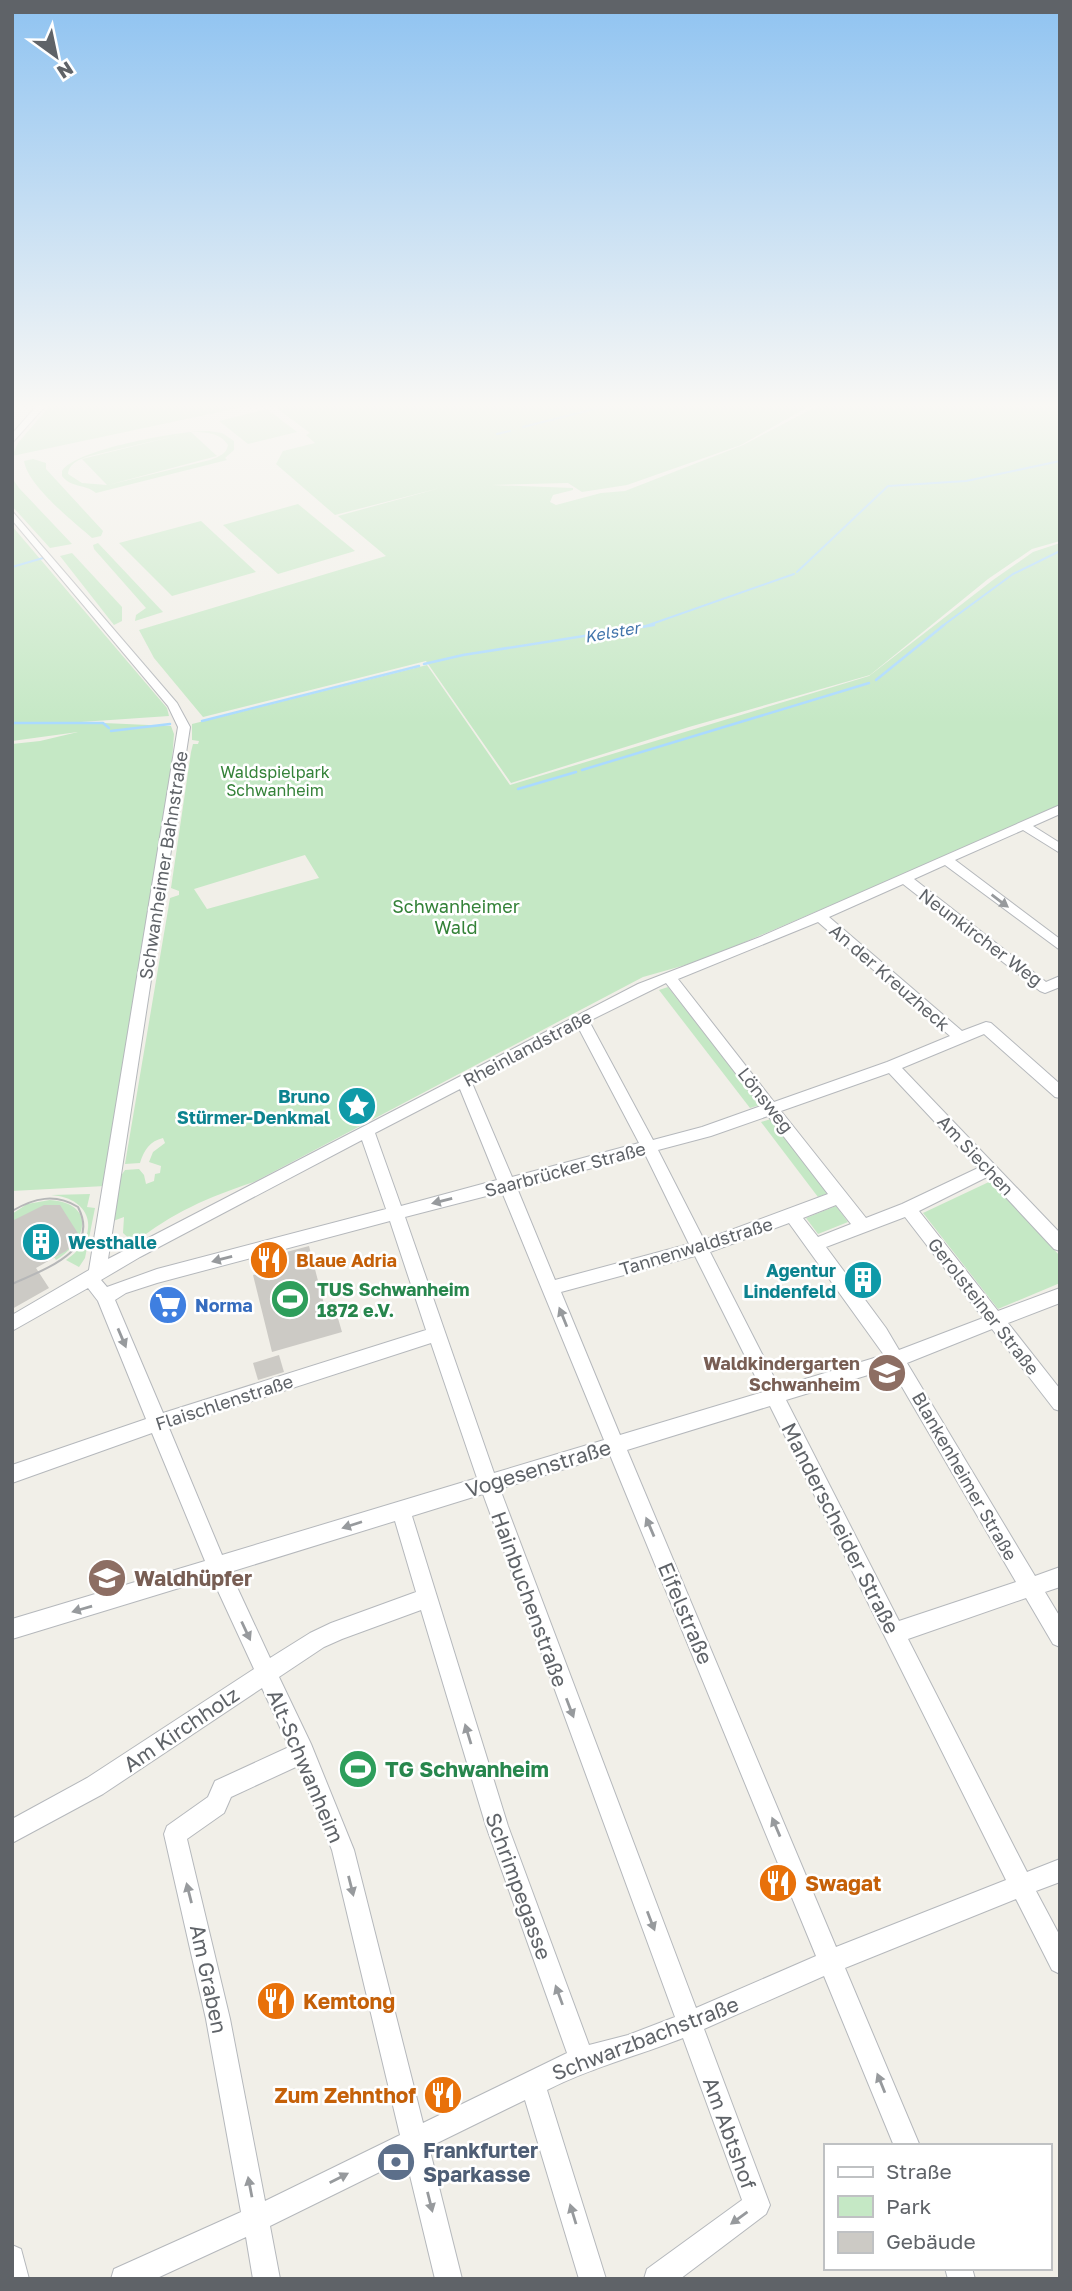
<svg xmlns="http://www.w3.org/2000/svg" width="1072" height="2291" viewBox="0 0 1072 2291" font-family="'Golos Text',sans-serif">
  <rect width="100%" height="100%" fill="#f1efe8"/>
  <g fill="#c5e8c5" fill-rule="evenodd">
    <path d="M52,403H262L12,456L18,443Z"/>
    <path d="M270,403H815L741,445L627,485L582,492L568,483L492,485L573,488V490L553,495L550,502L556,505L601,493L625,491L743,445L823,403H1060V541L1032,549L988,579L870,675L689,727L511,783L426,661L203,717L154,658L139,630L386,556L338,516L440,488L335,515L276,464L283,451L315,443L306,435L310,433Z"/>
    <path d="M267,409L297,432L248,444L219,421Z"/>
    <path d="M209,431L222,433L234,441V450L225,458L227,460L96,493C86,484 71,488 62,476V471C75,449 183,430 209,431ZM191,432C204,432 220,432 228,445C227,454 218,457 210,460L108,485L217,456ZM187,433L82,459L107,485L82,483L68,474C69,463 80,459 90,456Z"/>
    <path d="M33,459L46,463V469L103,531L101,536L92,538C73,521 28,486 24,461Z"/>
    <path d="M12,478L19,488L72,544L50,548L12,506Z"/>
    <path d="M298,504L355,551L278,574L223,525Z"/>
    <path d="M201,521L256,572L172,596L119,543Z"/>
    <path d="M12,526L167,708L169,716L81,722L171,726L174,734L172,761L105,1186L12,1191V744L40,741L78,732L12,741Z"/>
    <path d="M98,543L163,612L135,621L136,615L146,608L94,549L93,545Z"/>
    <path d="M1060,543V807L703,960L643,977L254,1182C208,1197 172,1213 134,1243L123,1233L124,1217L113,1221L120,1177L125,1170L139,1169L144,1175L146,1184L154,1181L155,1174L160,1173L161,1166L149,1162L153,1152L165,1143L163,1138C150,1141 144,1150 140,1163L125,1164L170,898L179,895V891L171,888L191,752L193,744H198L199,741L192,740V724L427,665L510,785L869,676L993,580L1033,552ZM305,855L319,878L207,909L194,889Z"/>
    <path d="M72,553L122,607V621L114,625L60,556Z"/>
    <path d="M668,987L760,1105L750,1108L659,990Z"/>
    <path d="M771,1119L828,1193L818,1197L761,1122Z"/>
    <path d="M991,1181L1060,1256V1283L998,1309L923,1213Z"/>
    <path d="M90,1194L87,1207L95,1208L85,1258L79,1267L66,1260C101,1237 94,1198 51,1195Z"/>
    <path d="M50,1200C96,1203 88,1241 56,1260L54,1257L72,1245L12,1221V1214L27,1204Z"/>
    <path d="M836,1206L848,1222L818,1234L806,1218Z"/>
  </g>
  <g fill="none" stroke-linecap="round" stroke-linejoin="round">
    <g stroke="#aadaff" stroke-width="2">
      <path d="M523,427L618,403"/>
      <path d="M497,434L510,431"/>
      <path d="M12,567L43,558"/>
      <path d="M797,572L888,486L966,481L1060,461"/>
      <path d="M643,627L794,574"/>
      <path d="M941,627L1013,574L1060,551"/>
    </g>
    <g stroke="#aadaff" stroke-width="2.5">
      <path d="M424,664L463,655L654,625"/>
      <path d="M876,680L944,625"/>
      <path d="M202,721L419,666"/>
      <path d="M12,723H103L109,728"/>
      <path d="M111,731L170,724"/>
      <path d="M582,770L869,683"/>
      <path d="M518,789L576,772"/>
    </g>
  </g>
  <g fill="#cccac5">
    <path d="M44,1205H60L79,1235L69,1240L72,1245L66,1251L36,1268L49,1288L12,1309V1221Z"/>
    <path d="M309,1246L324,1304L333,1301L342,1332L272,1352L253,1275L275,1269L273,1260L275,1255Z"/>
    <path d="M868,1270L878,1283L861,1290L851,1277Z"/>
    <path d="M279,1355L284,1372L258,1380L253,1363Z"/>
  </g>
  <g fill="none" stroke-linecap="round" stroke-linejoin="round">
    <g stroke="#b5b8bc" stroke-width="2">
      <g id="minor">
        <path d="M39,403H48L12,443V434Z"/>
        <path d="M12,511L177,703L190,727L108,1259L638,984L760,937L1060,805V814L1033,826L1060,843V853L1023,830L955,860L1060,939V950L945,865L914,879L1046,982L1060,976V987L1045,993L1040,991L903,884L829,917L962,1031L986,1022L991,1023L1060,1084V1098L1055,1097L984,1034L902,1068L1060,1233V1251L1054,1249L987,1177L919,1211L998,1311L1060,1288V1303L1008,1323L1060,1389V1411L1054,1409L992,1329L907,1363L1035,1576L1060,1567V1587L1045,1592L1060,1617V1647L1053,1644L1026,1598L908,1639L1027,1872L1060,1859V1882L1036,1891L1060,1936V1974L1052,1970L1016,1899L845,1968L920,2146H894L824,1976L704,2029L770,2205L766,2214L680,2279H644L647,2269L742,2200L683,2038C637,2056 590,2068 547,2090L606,2279H579L525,2100L429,2147L462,2279H435L406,2159L270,2226L280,2279H253L246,2237L155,2279H111L114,2269L241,2212L206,2019L164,1834L167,1826L208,1797L215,1781L289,1747L262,1688L103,1794L12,1843V1819L87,1778L254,1669L212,1578L12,1639V1619L205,1561L152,1433L12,1483V1465L146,1419L98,1301L88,1288L12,1331V1315L89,1270L178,727L168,706L12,520ZM818,922L950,1036L887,1062L774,1102L678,979ZM666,983L761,1106L702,1127L653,1140L589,1021ZM578,1027L639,1143L512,1177L472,1083ZM889,1073L978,1168L902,1204L866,1218L781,1111ZM460,1089L497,1180L401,1206L375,1133ZM768,1116L828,1194L704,1240L658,1150L711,1136ZM362,1140L386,1209L157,1269L107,1287L101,1280L140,1257ZM645,1154L689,1244L555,1280L517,1188ZM502,1192L604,1440L494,1473L405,1217ZM836,1205L851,1224L818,1237L803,1218ZM905,1217L983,1318L899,1350L886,1328L826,1247ZM390,1221L426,1330L163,1413L115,1300L126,1293L157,1283ZM789,1223L884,1355L779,1387L710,1252ZM695,1256L763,1392L620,1435L561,1292ZM431,1343L477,1478L222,1555L169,1428ZM891,1368L1016,1582L899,1621L786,1400ZM770,1406L1006,1880L836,1947L627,1450ZM610,1455L816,1956L696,2008L500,1489ZM483,1494L675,2017L628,2035L589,2045L508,1826L412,1516ZM395,1521L416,1592L331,1623L310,1633L270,1658L230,1572ZM421,1610L486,1826L567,2053L423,2123L354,1850L311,1744L279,1677L324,1647L342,1639ZM298,1766L332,1850L400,2135L265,2201L230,2019L187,1839L224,1813L231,1797Z"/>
        <path d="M12,2245L21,2249L29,2279H12Z"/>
        <path d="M945,2268H972L975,2279H948Z"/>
      </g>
    </g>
    <use href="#minor" fill="#fff" fill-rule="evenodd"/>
    <path stroke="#b6b7b8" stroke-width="2" d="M12,1211C34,1198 55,1193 78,1207C101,1251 45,1269 12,1284"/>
  </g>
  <defs><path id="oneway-solid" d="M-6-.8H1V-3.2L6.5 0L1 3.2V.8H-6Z" transform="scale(1.75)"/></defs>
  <g fill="#979a9d">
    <use href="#oneway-solid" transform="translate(1000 901) rotate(37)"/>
    <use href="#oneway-solid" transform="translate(442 1201) rotate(166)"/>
    <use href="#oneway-solid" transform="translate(222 1259) rotate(165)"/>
    <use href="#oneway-solid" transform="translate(563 1317) rotate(-112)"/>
    <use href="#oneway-solid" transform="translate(122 1338) rotate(67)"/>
    <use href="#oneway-solid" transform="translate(352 1525) rotate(162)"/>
    <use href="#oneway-solid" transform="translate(650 1527) rotate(-113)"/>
    <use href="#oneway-solid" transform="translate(82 1609) rotate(164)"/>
    <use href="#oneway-solid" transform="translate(246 1631) rotate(65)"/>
    <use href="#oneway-solid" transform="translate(570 1708) rotate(69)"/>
    <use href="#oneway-solid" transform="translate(468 1734) rotate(-107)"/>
    <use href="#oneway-solid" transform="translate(776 1827) rotate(-113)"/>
    <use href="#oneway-solid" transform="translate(351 1886) rotate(76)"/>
    <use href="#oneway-solid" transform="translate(189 1893) rotate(-104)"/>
    <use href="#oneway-solid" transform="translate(651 1921) rotate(69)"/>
    <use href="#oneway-solid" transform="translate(559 1995) rotate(-110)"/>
    <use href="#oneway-solid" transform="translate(881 2083) rotate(-112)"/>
    <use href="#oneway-solid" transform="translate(339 2178) rotate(-27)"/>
    <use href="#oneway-solid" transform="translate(250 2187) rotate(-101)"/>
    <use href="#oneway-solid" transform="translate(430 2202) rotate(76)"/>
    <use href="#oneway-solid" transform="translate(573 2214) rotate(-107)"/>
    <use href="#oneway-solid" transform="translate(739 2218) rotate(144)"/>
  </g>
  <linearGradient id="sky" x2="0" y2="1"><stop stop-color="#8fc3f1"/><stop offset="0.56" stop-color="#f9f8f5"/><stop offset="1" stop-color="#f9f8f5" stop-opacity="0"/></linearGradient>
  <rect width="1072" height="724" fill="url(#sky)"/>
  <defs>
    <g id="sight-disc" transform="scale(2.0125)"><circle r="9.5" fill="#0f9aa8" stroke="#fff"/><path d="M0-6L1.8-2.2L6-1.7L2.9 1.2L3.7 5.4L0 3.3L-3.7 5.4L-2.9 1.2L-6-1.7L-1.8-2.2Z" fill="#fff"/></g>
    <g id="building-disc" transform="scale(2.0125)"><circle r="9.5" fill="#0f9aa8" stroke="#fff"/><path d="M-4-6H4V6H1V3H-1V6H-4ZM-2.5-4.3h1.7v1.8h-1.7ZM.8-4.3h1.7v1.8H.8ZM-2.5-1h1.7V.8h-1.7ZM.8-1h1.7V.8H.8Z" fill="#fff"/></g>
    <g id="restaurant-disc" transform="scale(2.0125)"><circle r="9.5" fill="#e8710a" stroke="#fff"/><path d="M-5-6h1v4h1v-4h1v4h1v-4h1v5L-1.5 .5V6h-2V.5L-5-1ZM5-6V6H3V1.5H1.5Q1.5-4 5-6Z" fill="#fff"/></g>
    <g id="stadium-disc" transform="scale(2.0125)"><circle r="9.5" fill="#2e9e5b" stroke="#fff"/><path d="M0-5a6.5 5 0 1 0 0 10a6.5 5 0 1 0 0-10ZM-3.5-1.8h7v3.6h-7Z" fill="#fff"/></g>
    <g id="supermarket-disc" transform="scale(2.0125)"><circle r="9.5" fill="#3f7fe0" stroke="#fff"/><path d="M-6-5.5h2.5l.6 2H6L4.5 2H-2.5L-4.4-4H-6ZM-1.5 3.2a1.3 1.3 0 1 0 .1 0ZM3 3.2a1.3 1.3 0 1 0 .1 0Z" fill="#fff"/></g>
    <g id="school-disc" transform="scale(2.0125)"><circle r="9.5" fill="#8d6e63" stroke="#fff"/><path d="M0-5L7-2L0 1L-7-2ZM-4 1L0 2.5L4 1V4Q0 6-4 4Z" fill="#fff"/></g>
    <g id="bank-disc" transform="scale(2.0125)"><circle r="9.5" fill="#5c6f8a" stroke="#fff"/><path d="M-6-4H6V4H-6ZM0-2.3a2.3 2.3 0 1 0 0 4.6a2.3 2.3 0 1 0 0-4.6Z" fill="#fff"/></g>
  </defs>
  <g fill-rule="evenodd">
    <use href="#sight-disc" x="357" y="1106"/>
    <use href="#building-disc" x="41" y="1242"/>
    <use href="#restaurant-disc" x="269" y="1260"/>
    <use href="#building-disc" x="863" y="1280"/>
    <use href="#stadium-disc" x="290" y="1299"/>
    <use href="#supermarket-disc" x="168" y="1305"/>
    <use href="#school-disc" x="887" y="1373"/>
    <use href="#school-disc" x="107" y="1578"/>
    <use href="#stadium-disc" x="358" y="1769"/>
    <use href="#restaurant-disc" x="778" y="1883"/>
    <use href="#restaurant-disc" x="276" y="2001"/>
    <use href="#restaurant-disc" x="443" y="2095"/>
    <use href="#bank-disc" x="396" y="2162"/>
  </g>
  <g text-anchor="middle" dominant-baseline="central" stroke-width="5" stroke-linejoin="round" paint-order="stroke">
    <g font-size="16" font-style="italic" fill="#4174aa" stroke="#fff">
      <text transform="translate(612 632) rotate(-10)">Kelster</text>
    </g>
    <g font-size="16" fill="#348238" stroke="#fff">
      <text x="275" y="772">Waldspielpark<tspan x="275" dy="18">Schwanheim</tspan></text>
    </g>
    <g font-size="18" fill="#5f6368" stroke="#fff">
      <text transform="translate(163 865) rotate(-81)">Schwanheimer Bahnstraße</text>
      <text transform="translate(981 937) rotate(37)">Neunkircher Weg</text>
      <text transform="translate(890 977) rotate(41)">An der Kreuzheck</text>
      <text transform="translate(527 1048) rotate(-28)">Rheinlandstraße</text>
      <text transform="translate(766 1100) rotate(52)">Lönsweg</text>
      <text transform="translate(976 1155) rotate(47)">Am Siechen</text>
      <text transform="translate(565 1169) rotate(-15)">Saarbrücker Straße</text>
      <text transform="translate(696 1246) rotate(-17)">Tannenwaldstraße</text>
      <text transform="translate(984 1306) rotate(52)">Gerolsteiner Straße</text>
      <text transform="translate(224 1402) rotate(-18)">Flaischlenstraße</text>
      <text transform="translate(965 1476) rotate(60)">Blankenheimer Straße</text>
    </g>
    <g font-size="18" fill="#348238" stroke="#fff">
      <text x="456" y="906">Schwanheimer<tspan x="456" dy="21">Wald</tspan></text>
    </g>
    <g font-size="18" font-weight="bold" fill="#0d838f" stroke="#fff" text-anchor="end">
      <text x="330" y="1096">Bruno<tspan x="330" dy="21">Stürmer-Denkmal</tspan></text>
      <text x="68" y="1242" text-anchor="start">Westhalle</text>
      <text x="836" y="1270">Agentur<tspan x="836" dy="21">Lindenfeld</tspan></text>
    </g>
    <g font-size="18" font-weight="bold" fill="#c56008" stroke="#fff" text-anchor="start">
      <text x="296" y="1260">Blaue Adria</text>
    </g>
    <g font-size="18" font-weight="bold" fill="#27864d" stroke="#fff" text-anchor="start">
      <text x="317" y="1289">TUS Schwanheim<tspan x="317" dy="21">1872 e.V.</tspan></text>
    </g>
    <g font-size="18" font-weight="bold" fill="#366cbe" stroke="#fff" text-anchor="start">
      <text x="195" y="1305">Norma</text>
    </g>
    <g font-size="18" font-weight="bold" fill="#785e54" stroke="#fff" text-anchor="end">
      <text x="860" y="1363">Waldkindergarten<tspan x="860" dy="21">Schwanheim</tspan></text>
    </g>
    <g font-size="21" fill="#5f6368" stroke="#fff">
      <text transform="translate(538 1468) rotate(-17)">Vogesenstraße</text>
      <text transform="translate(841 1528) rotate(63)">Manderscheider Straße</text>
      <text transform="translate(530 1599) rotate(70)">Hainbuchenstraße</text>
      <text transform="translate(686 1613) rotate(67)">Eifelstraße</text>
      <text transform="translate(181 1729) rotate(-34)">Am Kirchholz</text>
      <text transform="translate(306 1766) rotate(67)">Alt-Schwanheim</text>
      <text transform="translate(519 1886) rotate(70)">Schrimpegasse</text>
      <text transform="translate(209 1979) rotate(78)">Am Graben</text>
      <text transform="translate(645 2038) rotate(-21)">Schwarzbachstraße</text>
      <text transform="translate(730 2133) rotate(70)">Am Abtshof</text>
    </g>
    <g font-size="21" font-weight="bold" fill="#785e54" stroke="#fff" text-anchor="start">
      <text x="134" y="1578">Waldhüpfer</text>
    </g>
    <g font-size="21" font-weight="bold" fill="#27864d" stroke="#fff" text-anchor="start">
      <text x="385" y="1769">TG Schwanheim</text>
    </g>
    <g font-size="21" font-weight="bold" fill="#c56008" stroke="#fff" text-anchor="start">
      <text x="805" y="1883">Swagat</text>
      <text x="303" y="2001">Kemtong</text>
      <text x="416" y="2095" text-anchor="end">Zum Zehnthof</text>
    </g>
    <g font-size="21" font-weight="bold" fill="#4e5e75" stroke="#fff" text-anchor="start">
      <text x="423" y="2150">Frankfurter<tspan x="423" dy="24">Sparkasse</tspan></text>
    </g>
  </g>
  <rect width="1072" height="2291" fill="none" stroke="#5f6368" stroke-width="28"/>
  <rect x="824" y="2144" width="228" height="126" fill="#ffffff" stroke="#bfc1c3" stroke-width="2"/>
  <rect x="838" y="2167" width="35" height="10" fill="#ffffff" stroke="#bfc1c3" stroke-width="2"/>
  <text x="886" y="2179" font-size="21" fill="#5f6368">Straße</text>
  <rect x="838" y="2196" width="35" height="21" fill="#c5e8c5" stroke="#bfc1c3" stroke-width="2"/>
  <text x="886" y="2214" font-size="21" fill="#5f6368">Park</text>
  <rect x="838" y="2232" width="35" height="21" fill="#cccac5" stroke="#bfc1c3" stroke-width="2"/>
  <text x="886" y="2249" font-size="21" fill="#5f6368">Gebäude</text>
  <g transform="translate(56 56) rotate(147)" stroke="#ffffff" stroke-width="5" paint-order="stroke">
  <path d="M0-5L12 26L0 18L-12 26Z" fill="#5f6368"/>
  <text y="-10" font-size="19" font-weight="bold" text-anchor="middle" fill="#5f6368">N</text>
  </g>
</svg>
